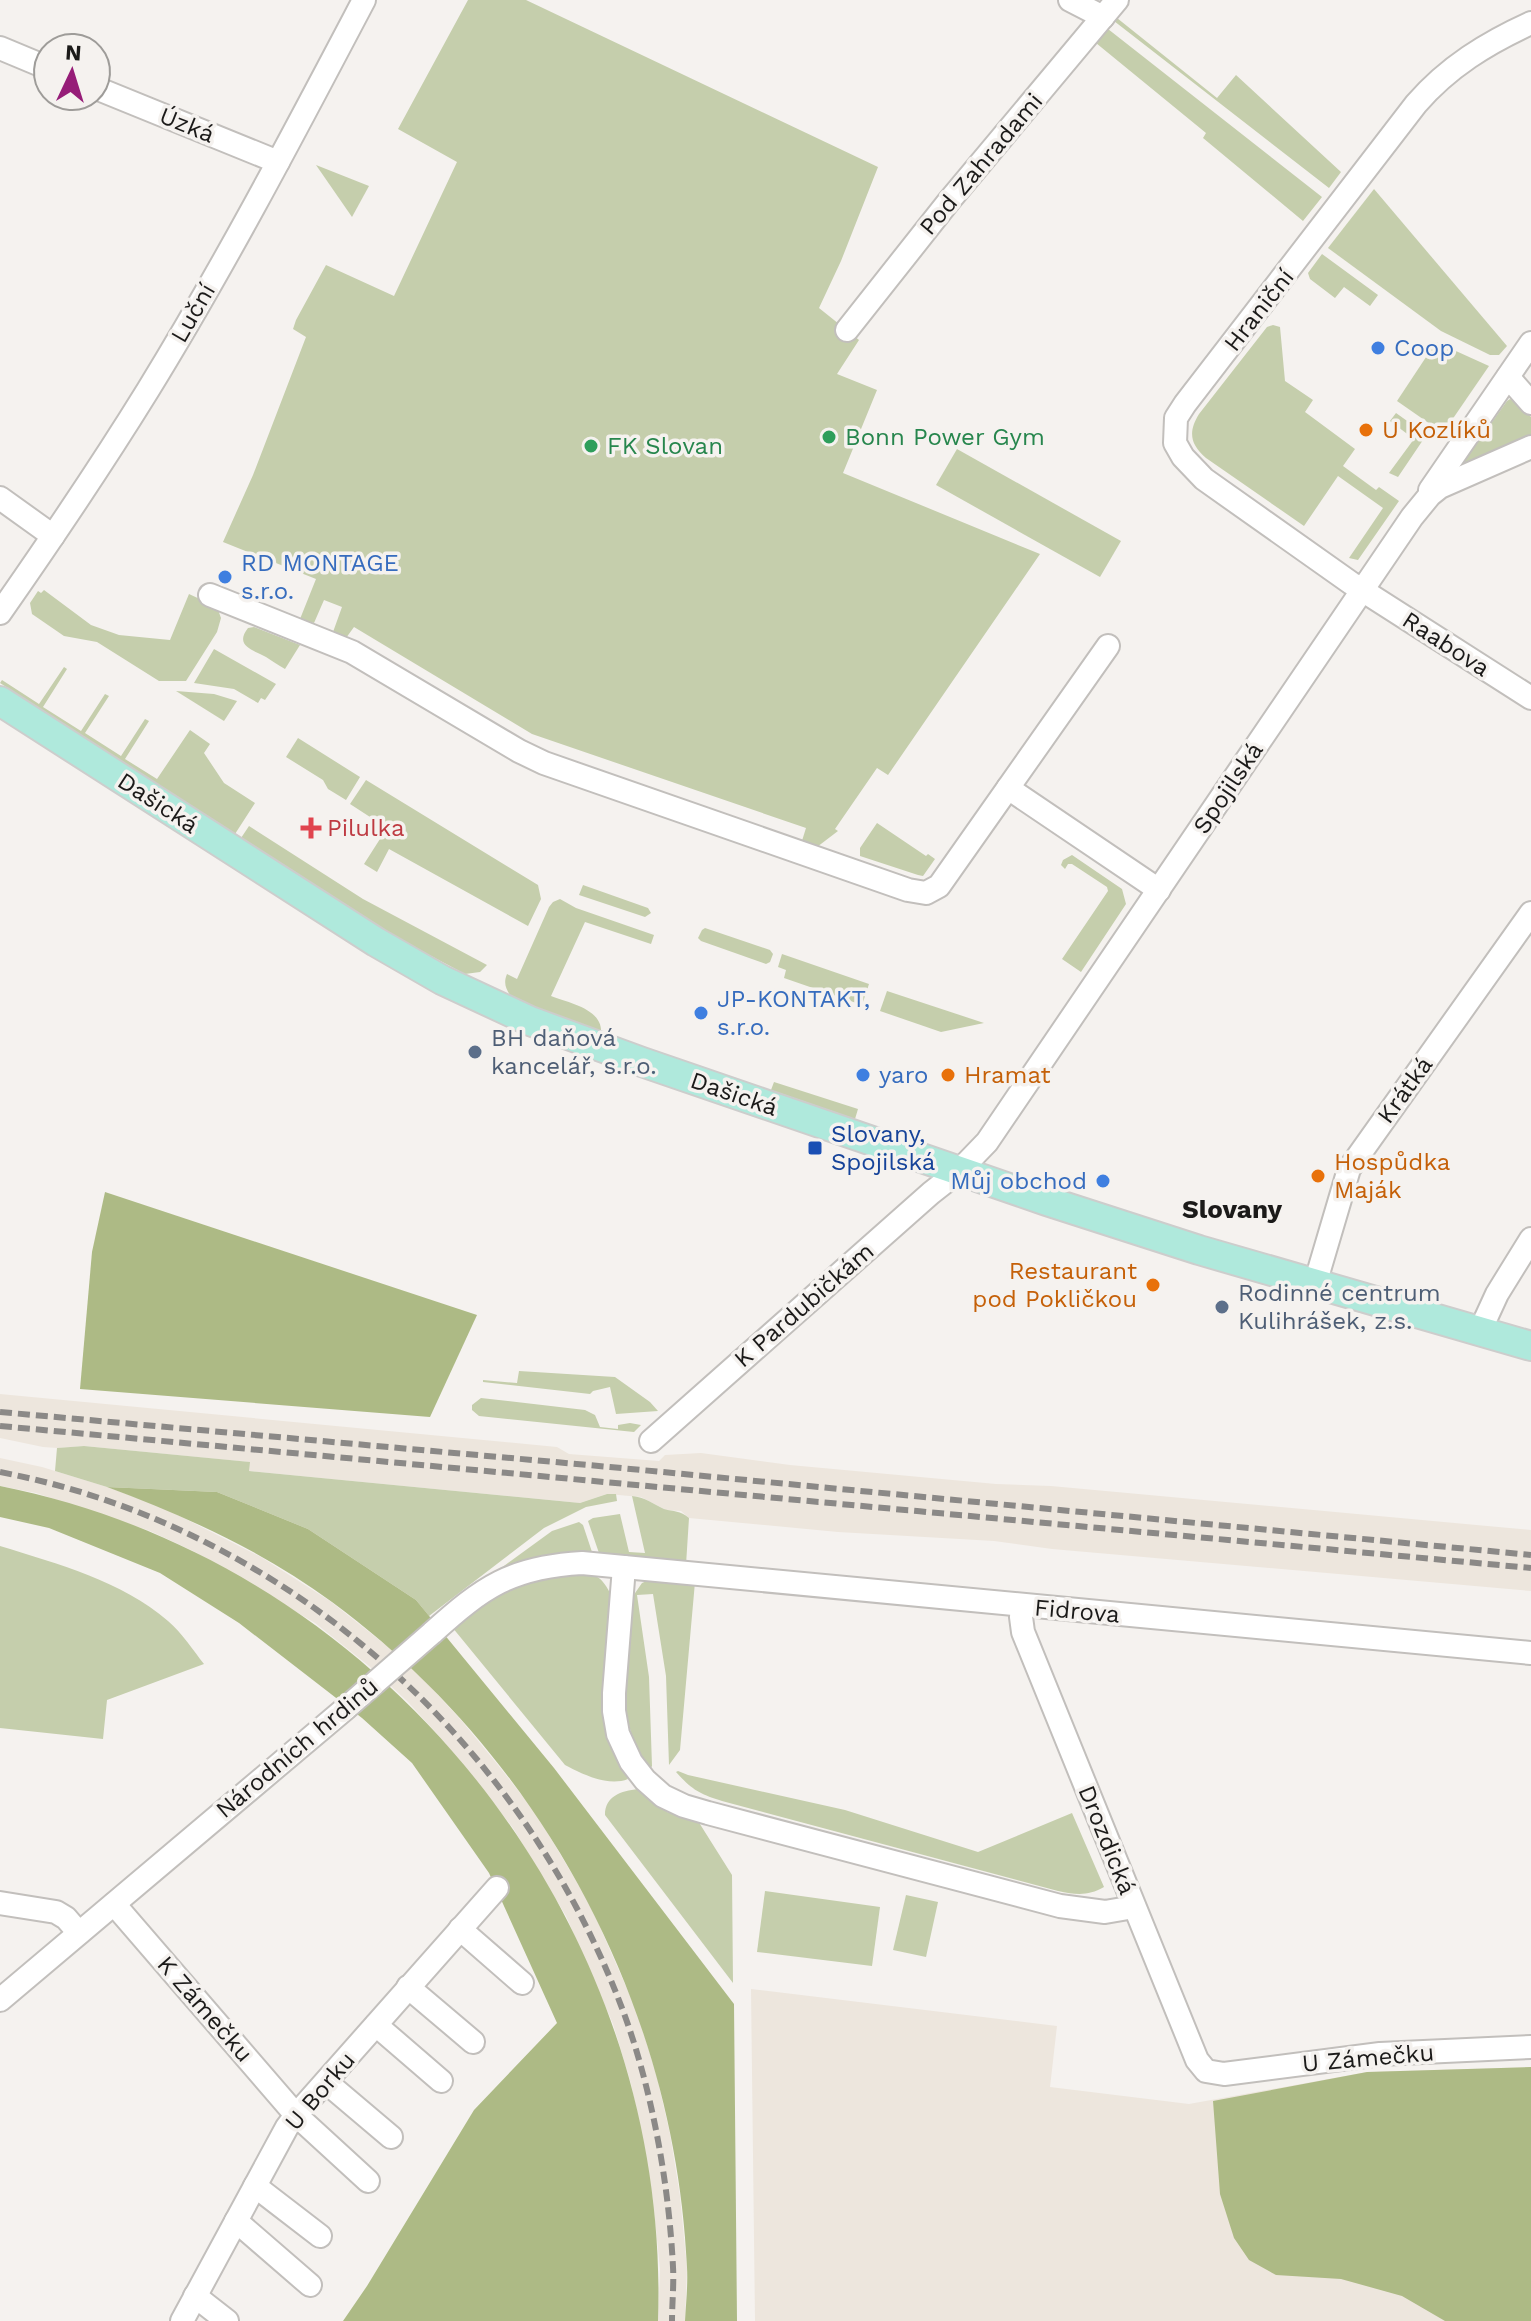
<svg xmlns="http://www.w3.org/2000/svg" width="1531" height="2321" viewBox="0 0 1531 2321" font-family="'Work Sans',sans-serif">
  <rect width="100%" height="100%" fill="#f5f2ef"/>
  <g fill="#ede6dd">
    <path d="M0,1394L557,1447L569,1454L659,1461L665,1455L701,1453L790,1465L996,1484L1051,1486L1531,1530V1591L1052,1549L994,1541L838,1532L689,1518L681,1511L666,1510L641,1497L607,1494L580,1503L249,1471V1462L84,1446L57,1448L43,1447L0,1438Z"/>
    <path d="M0,1458L42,1467L107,1487L160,1506L261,1557L330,1601L387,1646L426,1682L461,1720L498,1765L535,1812L590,1904L638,2014L657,2077L670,2134L680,2196L687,2268L685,2321H658L660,2269L653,2200L643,2140L631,2084L613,2024L566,1916L513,1828L477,1782L440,1737L407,1701L369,1666L315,1623L193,1551L150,1531L36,1493L0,1486Z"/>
    <path d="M751,1989L1057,2026L1050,2087L1189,2104L1367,2072L1531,2067V2321H755Z"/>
  </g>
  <g fill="#c5ceac">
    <path d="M468,0H526L878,167L841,261L819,308L859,340L837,374L877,390L843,473L1040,554L888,775L877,768L835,829L838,831L817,847L801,844L806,828L532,734L354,627L346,638L336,636L333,632L342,607L324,600L314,623L300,619L316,579L223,542L253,475L306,337L293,329L296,320L326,265L394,296L457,162L398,129Z"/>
    <path d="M1117,18L1217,98L1236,75L1341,172L1329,188L1114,21Z"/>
    <path d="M1108,29L1322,197L1303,221L1203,138L1206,133L1096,43Z"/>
    <path d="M316,165L369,186L352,217Z"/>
    <path d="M1374,189L1507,346L1499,355H1490L1441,331L1328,248Z"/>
    <path d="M1322,254L1378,295L1370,306L1344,287L1335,298L1310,279L1308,273Z"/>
    <path d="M1273,325L1280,327L1285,381L1313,400L1305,412L1355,449L1343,466L1376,490L1379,487L1399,501L1358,560L1349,558L1383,508L1338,476L1304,526L1206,458C1190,444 1188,432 1199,414L1267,327Z"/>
    <path d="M1436,342L1489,366L1443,433L1397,401Z"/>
    <path d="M1510,399L1519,403L1531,417V437L1465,464L1464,461L1507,401Z"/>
    <path d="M1396,413L1424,433L1425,437L1398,477L1389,473L1414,439L1390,421Z"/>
    <path d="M957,449L1121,541L1100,577L936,485Z"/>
    <path d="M44,590L91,625L119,635L170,640L189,594L217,607L221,618L217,632L186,681H159L97,642L64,636L32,614L30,603L38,591L41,593Z"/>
    <path d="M254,627L300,645L285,669C278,665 272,661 266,657C253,650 234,646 248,628Z"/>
    <path d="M214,649L276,684L265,700L261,698L258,703L234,689L194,683Z"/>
    <path d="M64,667L67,669L43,707L81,731L105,694L109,696L85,733L121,756L145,719L149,721L125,759L157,779L190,730L210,744L204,753L224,783L255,803L235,834L0,683L2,680L39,704Z"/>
    <path d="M176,691L214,694L237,701L224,721Z"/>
    <path d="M298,738L360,777L346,800L328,789L323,780L286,757Z"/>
    <path d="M366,780L538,885L541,899L528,926L389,849L377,872L364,864L387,828L350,804Z"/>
    <path d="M877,823L926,856L928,854L935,859L923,876L918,875L860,856V848Z"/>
    <path d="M249,826L363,899L487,965L480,972L465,974L401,940L241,838Z"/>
    <path d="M1072,855L1122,889L1126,904L1081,972L1062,959L1108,891L1107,887L1072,864H1068L1065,869L1061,865L1063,860Z"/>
    <path d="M583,885L648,908L651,913L645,917L579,895Z"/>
    <path d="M560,899L576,908L654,935L651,944L585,922L551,996C569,1003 603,1009 601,1033L512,998C506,989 503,984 507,974L517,979L549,907L553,902Z"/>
    <path d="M705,928L770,950L773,954L770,962L766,964L701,941L698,938L702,930Z"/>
    <path d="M782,954L869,984L862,1005L784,978L786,970L778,967Z"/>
    <path d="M887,991L984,1023L941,1032L880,1011Z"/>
    <path d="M774,1082L858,1109L855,1119L771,1090Z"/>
    <path d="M519,1371L615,1377L650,1402L658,1411L616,1414L610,1387L593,1391L590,1394L483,1382V1380L517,1383Z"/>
    <path d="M481,1398L585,1410L595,1415L600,1427L618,1429V1425L630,1423L641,1425L634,1432L479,1416L472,1410V1405Z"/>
    <path d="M84,1446L250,1462L249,1471L580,1503L607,1494H616L617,1501L586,1507L544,1528L429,1616L416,1600L308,1529L217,1492L107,1487L55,1471L57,1448Z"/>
    <path d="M632,1496C645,1497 653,1504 664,1509C674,1512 680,1510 689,1518L686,1565L600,1556L588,1521L593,1518L620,1514L629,1552L645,1553Z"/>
    <path d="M579,1522L583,1525L593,1555L493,1574L552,1531Z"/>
    <path d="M0,1546C58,1564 122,1581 168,1621C182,1633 193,1650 204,1664L107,1700L103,1739L0,1728Z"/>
    <path d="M573,1571C593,1575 600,1573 610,1593L602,1711L610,1744L628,1779C608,1787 582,1774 565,1765L452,1627L495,1593L544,1576Z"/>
    <path d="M649,1580L695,1582L680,1750L669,1765L666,1676L653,1594L637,1595L649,1677L652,1766L650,1770C611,1718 628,1656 633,1596L642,1583Z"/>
    <path d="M678,1771L688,1775L845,1810L978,1852L1072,1813L1104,1887C1088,1896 1077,1895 1058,1891L722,1801C700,1794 692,1790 676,1772Z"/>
    <path d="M638,1789L667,1812L698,1821L732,1875L733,1983L605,1815C605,1796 621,1791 638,1789Z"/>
    <path d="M765,1891L880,1907L872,1966L757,1952Z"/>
    <path d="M906,1895L938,1902L926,1957L893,1950Z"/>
  </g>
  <g fill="#adba85">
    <path d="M105,1192L477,1315L430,1417L80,1389L92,1252Z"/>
    <path d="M0,1486C388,1563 672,1926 658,2321H343L367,2286L474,2110L557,2023L489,1873L412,1763L362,1718L239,1623L160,1573L49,1528L0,1517Z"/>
    <path d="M107,1487L217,1492L308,1529L416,1600L554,1768L734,2004L737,2321H685C686,2303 688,2285 687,2267C675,2006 542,1757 332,1602C264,1552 186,1516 107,1487Z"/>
    <path d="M1531,2067V2321H1445L1402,2296L1341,2279L1276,2275L1249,2260L1234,2238L1220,2194L1213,2101L1367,2072Z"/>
  </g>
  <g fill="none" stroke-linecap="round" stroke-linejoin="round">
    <g stroke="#c2bfbc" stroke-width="26">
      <g id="minor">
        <path d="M1070,0L1103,17"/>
        <path d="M1531,23C1487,43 1448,67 1416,104L1185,404L1176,418L1175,443L1183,457L1204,479L1351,583L1531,698"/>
        <path d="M0,48L48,68"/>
        <path d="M96,88L278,162"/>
        <path d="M847,330L949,201L1117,0"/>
        <path d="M1508,377L1531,403"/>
        <path d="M1430,490L1531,343"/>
        <path d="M0,498L53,536"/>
        <path d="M210,595L352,652L519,751L544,763L908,890L926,893L939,886L1008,788L1159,890"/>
        <path d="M0,613C51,540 101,466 148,390C226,263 295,131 364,0"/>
        <path d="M1008,788L1108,646"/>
        <path d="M1315,1284L1349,1169L1531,913"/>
        <path d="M1480,1331L1497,1294L1531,1239"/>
        <path d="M651,1441L931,1193L959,1171L987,1142L1412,517L1430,495L1440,487L1531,447"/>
        <path d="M624,1567L614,1693V1711L618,1734L631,1762L645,1780L663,1796L684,1806L708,1813L1060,1906L1105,1912L1134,1907"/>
        <path d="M1022,1605L1021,1617L1023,1632L1197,2060L1206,2071L1224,2074L1380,2054L1531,2047"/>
        <path d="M432,1633C483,1587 511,1567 582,1563L1531,1653"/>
        <path d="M0,1903L56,1912L66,1918L79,1933"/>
        <path d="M114,1904L296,2115L368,2181"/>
        <path d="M460,1929L522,1983"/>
        <path d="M408,1987L473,2042"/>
        <path d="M0,2000L346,1708"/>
        <path d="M376,2025L441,2081"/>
        <path d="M326,2082L391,2137"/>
        <path d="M255,2186L320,2236"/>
        <path d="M236,2221L310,2285"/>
        <path d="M195,2296L227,2321"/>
        <path d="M182,2321L287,2127L296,2115L497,1888"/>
      </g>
    </g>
    <g stroke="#cdcdcc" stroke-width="32">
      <path id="major" d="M0,701L376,942L442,980L530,1021L642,1062L1047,1201L1199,1250L1531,1346"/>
    </g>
    <use href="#minor" stroke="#fff" stroke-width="22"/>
    <use href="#major" stroke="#afe9dc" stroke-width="28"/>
    <g stroke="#8b8987" stroke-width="6" stroke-dasharray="12 6" stroke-linecap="butt">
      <path d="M0,1412L610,1467L1531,1555"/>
      <path d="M0,1426C510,1473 1021,1521 1531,1568"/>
      <path d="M0,1472C288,1527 527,1745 626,2019C653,2095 669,2186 673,2267C674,2285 672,2303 672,2321"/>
    </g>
    <g stroke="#c2bfbc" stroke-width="26" stroke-linecap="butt">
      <path id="minor-bridge" d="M346,1708L432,1633"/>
    </g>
    <use href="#minor-bridge" stroke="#fff" stroke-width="22"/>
  </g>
  <g fill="#3f7fe0" stroke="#f5f2ef" stroke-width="3">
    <circle cx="1378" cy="348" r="8"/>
    <circle cx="225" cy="577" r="8"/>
    <circle cx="701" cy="1013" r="8"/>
    <circle cx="863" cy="1075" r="8"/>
    <circle cx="1103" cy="1181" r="8"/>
  </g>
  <g fill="#e8710a" stroke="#f5f2ef" stroke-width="3">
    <circle cx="1366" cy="430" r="8"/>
    <circle cx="948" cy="1075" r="8"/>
    <circle cx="1318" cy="1176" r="8"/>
    <circle cx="1153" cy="1285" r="8"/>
  </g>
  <g fill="#2e9e5b" stroke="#f5f2ef" stroke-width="3">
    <circle cx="829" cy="437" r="8"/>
    <circle cx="591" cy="446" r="8"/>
  </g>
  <path fill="#e0444e" stroke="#f5f2ef" stroke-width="3" d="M307 816h8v8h8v8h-8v8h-8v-8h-8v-8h8z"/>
  <g fill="#5c6f8a" stroke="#f5f2ef" stroke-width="3">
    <circle cx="475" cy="1052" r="8"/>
    <circle cx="1222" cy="1307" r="8"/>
  </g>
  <rect fill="#1a4fb4" stroke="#f5f2ef" stroke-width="3" x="807" y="1140" width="16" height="16" rx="4"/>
  <g text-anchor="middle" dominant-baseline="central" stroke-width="7" stroke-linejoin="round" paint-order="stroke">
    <g font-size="24" fill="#1b1a19" stroke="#f5f2ef">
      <text transform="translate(187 125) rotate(22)">Úzká</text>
      <text transform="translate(981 164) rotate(-50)">Pod Zahradami</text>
      <text transform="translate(1259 310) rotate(-52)">Hraniční</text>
      <text transform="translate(193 313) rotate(-60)">Luční</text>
      <text transform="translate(1446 644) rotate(33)">Raabova</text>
      <text transform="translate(1228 788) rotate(-56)">Spojilská</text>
      <text transform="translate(158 803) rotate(33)">Dašická</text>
      <text transform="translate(1405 1090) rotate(-54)">Krátká</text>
      <text transform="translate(734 1094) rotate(19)">Dašická</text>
      <text transform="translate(804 1305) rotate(-41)">K Pardubičkám</text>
      <text transform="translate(1077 1611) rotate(5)">Fidrova</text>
      <text transform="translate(297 1748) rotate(-40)">Národních hrdinů</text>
      <text transform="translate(1107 1840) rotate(68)">Drozdická</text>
      <text transform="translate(205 2009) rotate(49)">K Zámečku</text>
      <text transform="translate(1368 2058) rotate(-5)">U Zámečku</text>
      <text transform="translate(320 2091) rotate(-50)">U Borku</text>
    </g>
    <g font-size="24" fill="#366cbe" stroke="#f5f2ef" text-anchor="start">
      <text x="1394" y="348">Coop</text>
      <text x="241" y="563">RD MONTAGE<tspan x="241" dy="28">s.r.o.</tspan></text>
      <text x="717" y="999">JP-KONTAKT,<tspan x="717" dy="28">s.r.o.</tspan></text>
      <text x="879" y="1075">yaro</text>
      <text x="1087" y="1181" text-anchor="end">Můj obchod</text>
    </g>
    <g font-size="24" fill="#c56008" stroke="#f5f2ef" text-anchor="start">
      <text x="1382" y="430">U Kozlíků</text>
      <text x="964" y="1075">Hramat</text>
      <text x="1334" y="1162">Hospůdka<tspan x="1334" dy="28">Maják</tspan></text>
      <text x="1137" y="1271" text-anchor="end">Restaurant<tspan x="1137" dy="28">pod Pokličkou</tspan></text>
    </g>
    <g font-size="24" fill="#27864d" stroke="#f5f2ef" text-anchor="start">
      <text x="845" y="437">Bonn Power Gym</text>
      <text x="607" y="446">FK Slovan</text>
    </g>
    <g font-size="24" fill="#be3a42" stroke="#f5f2ef" text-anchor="start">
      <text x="327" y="828">Pilulka</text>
    </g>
    <g font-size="24" fill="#4e5e75" stroke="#f5f2ef" text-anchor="start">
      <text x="491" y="1038">BH daňová<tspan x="491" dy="28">kancelář, s.r.o.</tspan></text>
      <text x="1238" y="1293">Rodinné centrum<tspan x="1238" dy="28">Kulihrášek, z.s.</tspan></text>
    </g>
    <g font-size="24" fill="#164399" stroke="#f5f2ef" text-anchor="start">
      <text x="831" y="1134">Slovany,<tspan x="831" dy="28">Spojilská</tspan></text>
    </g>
    <g font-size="26" font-weight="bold" fill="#1b1a19" stroke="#f5f2ef">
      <text x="1232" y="1209">Slovany</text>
    </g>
  </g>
  <g transform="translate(72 72) rotate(4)"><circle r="38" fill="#f5f2ef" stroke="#9e9c99" stroke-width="2"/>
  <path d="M0-6L14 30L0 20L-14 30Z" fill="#961d78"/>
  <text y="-12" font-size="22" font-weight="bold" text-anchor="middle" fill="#1b1a19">N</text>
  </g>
</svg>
